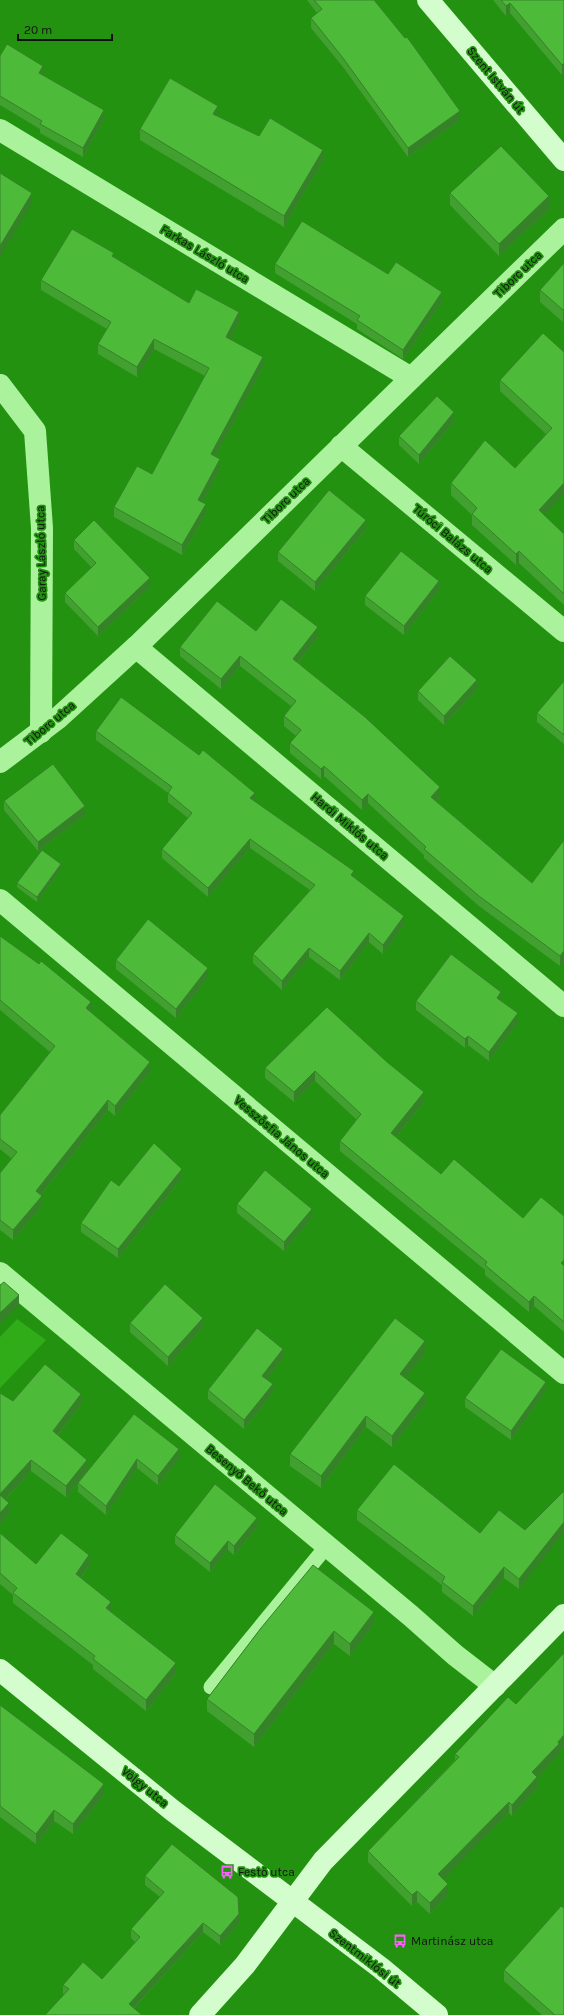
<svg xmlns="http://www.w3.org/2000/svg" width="564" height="2015" viewBox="0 0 564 2015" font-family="Karla,sans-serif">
  <rect width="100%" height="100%" fill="#239211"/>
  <path fill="#30ac18" d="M17,1319L46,1340L0,1388V1337Z"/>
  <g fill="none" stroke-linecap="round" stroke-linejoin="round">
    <path stroke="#aaf39c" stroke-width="15" d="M211,1687L326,1547"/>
    <g stroke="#aaf39c" stroke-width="22">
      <path d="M0,130L411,378"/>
      <path d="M0,385L35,431L42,528L41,732"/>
      <path d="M341,446L564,631"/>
      <path d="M136,647L564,1006"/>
      <path d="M0,762L57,719L136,647L564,229"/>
      <path d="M0,900L564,1373"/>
      <path d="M0,1273L411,1616L455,1655L495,1686"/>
    </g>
    <g stroke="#d3fdcc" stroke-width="22">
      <path d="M428,0L564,160"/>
      <path d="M0,1670L172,1810L381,1968L437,2015"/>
      <path d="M200,2015L245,1965L323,1861L564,1615"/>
    </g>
  </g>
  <g fill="#42a031">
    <path d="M307,0H374L460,120L408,157L343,67L311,28V18L317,13Z"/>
    <path d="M493,0H564V73L562,75L510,13L506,16Z"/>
    <path d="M0,56L43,75L104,119L83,157L40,133V129L0,105Z"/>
    <path d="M218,116L259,136L323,161L284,227L140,140V129Z"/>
    <path d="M450,193L549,209L499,256L450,205Z"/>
    <path d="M114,258L189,303L239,322L230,339L263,367L215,456L220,469L202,502L206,514L182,555L114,517V507L152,474L205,376L154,349L137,377L98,354V344L107,329L41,290V280Z"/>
    <path d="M564,263L563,322L540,302V290Z"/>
    <path d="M275,264L388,274L442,301L403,359L357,329V324L275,273Z"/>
    <path d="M564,352L544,515L564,534V605L519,563L516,565L472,525V515L451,495V483L515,468L546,434L500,391V380Z"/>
    <path d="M454,421L419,464L399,445V436Z"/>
    <path d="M366,529L315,591L278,561V552Z"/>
    <path d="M74,540L150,587L98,636L65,602V593L92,568L74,549Z"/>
    <path d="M439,590L404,635L365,605V596Z"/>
    <path d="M256,631L318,637L298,662L440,797L436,801L532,883L564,840L560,966L479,906L424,858V855L368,803L362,810L324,776L321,779L290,753V743L296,736L284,726V716L291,706L240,666L221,689L180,656V647Z"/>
    <path d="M564,681V744L537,722V713Z"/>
    <path d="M477,689L444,725L418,700V691Z"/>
    <path d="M96,731L255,802L354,877L404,925L383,954L369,942L340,980L309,957L282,990L253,963V954L310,890L250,848L208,897L162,858V849L188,818L168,802V793L96,740Z"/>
    <path d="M4,801L85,815L38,851L4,810Z"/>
    <path d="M61,869L37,902L17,887V883Z"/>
    <path d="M0,936L91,1012L150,1072L115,1116L108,1110L41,1195L42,1206L13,1240L0,1230V1173L12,1159L0,1149V1115L50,1052L0,1010Z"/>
    <path d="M116,960L208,977L176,1018L116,969Z"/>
    <path d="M416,1001H501L518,1022L489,1061L468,1045L465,1048L416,1010Z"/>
    <path d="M327,1007L424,1102L396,1137L441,1174L523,1218L564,1216V1332L534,1306L529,1312L485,1275V1270L340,1151V1141L357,1120L315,1081L294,1102L265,1078V1068Z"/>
    <path d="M182,1178L118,1258L81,1232V1223L119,1186Z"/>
    <path d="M237,1204L312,1218L284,1251L237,1213Z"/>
    <path d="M130,1323L203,1327L168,1366L130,1332Z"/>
    <path d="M425,1353L405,1378L425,1404L392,1447L366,1427L321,1488L290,1466V1454Z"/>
    <path d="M283,1358L266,1379L273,1393L244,1429L208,1399V1390Z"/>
    <path d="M546,1391L511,1440L465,1407V1398Z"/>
    <path d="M0,1393L13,1401L81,1405L58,1435L87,1471L66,1497L31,1471L5,1500L9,1514L0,1524Z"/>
    <path d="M134,1414L179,1458L158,1485L137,1468L106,1515L78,1492V1483Z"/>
    <path d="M357,1510L480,1533L525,1530L519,1589L504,1578L473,1616L442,1592V1585L357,1520Z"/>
    <path d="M257,1527L234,1555L228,1550L210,1572L175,1544V1535Z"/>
    <path d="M0,1533L36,1564L89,1565L81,1578L111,1612L176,1674L146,1711L93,1669V1665L13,1603V1595L0,1584Z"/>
    <path d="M374,1624L350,1656L334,1644L254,1747L207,1711V1699L261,1628Z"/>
    <path d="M564,1653V1746L559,1751V1755L537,1778V1788L512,1816L509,1813L443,1879L448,1895L430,1914L417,1902L412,1906L368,1862V1851L455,1760V1754L516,1704Z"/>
    <path d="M0,1705L104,1795L73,1834L54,1821L36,1844L0,1817Z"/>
    <path d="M145,1876L239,1923L220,1945L203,1932L134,2008L64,1994H63V1985L102,1979L135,1942L131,1938V1929L160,1897L145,1885Z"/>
    <path d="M504,1970L564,2015H542L504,1981Z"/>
  </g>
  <g fill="#368228">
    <path d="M510,3V13L506,16V6Z"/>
    <path d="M564,63V73L562,75V65Z"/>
    <path d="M43,66V75L39,82V73Z"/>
    <path d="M218,106V117L213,114Z"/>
    <path d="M104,110V119L83,157V148Z"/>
    <path d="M460,111V120L408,157V148Z"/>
    <path d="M323,150V161L284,227V216Z"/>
    <path d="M32,193V203L0,257V246Z"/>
    <path d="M549,196V209L499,256V244Z"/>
    <path d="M442,292V301L403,359V350Z"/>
    <path d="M564,309V320L563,322V310Z"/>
    <path d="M239,312V322L226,347V337Z"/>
    <path d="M154,339V349L137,377V367Z"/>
    <path d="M263,357V367L211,464V454Z"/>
    <path d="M454,412V421L419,464V455Z"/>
    <path d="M220,459V469L198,510V500Z"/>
    <path d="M564,483V494L539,521V510Z"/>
    <path d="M206,504V514L182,555V545Z"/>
    <path d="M366,520V529L315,591V582Z"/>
    <path d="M519,551V563L516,565V554Z"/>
    <path d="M150,578V587L98,636V627Z"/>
    <path d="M439,581V590L404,635V626Z"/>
    <path d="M318,627V637L293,668V659Z"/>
    <path d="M240,656V666L221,689V679Z"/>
    <path d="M477,680V689L444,725V716Z"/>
    <path d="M324,766V776L321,779V769Z"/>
    <path d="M440,787V797L431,806V797Z"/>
    <path d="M255,793V802L250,798Z"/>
    <path d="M368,794V803L362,810V800Z"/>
    <path d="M85,806V815L38,851V842Z"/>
    <path d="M250,839V848L208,897V888Z"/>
    <path d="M61,864V869L37,902V897Z"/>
    <path d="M354,871V880L351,875Z"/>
    <path d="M404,916V925L383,954V945Z"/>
    <path d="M369,933V942L340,980V971Z"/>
    <path d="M309,948V957L282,990V981Z"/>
    <path d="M564,951V961L560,966V956Z"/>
    <path d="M208,968V977L176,1018V1009Z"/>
    <path d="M501,992V1001L497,998Z"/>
    <path d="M91,1002V1012L86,1008Z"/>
    <path d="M518,1013V1022L489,1061V1052Z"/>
    <path d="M468,1036V1045L465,1048V1039Z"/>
    <path d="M150,1062V1072L115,1116V1106Z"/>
    <path d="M315,1071V1081L294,1102V1092Z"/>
    <path d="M424,1092V1102L391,1143V1133Z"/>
    <path d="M108,1100V1110L36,1201V1191Z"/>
    <path d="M182,1169V1178L118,1258V1249Z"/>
    <path d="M42,1196V1206L13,1240V1230Z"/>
    <path d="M312,1209V1218L284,1251V1242Z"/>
    <path d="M564,1260V1270L561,1263Z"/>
    <path d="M19,1295V1305L0,1324V1313Z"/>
    <path d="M534,1296V1306L529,1312V1302Z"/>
    <path d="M203,1318V1327L168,1366V1357Z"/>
    <path d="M425,1341V1353L400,1385V1374Z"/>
    <path d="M283,1349V1358L262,1385V1376Z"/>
    <path d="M546,1382V1391L511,1440V1431Z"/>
    <path d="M273,1384V1393L244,1429V1420Z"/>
    <path d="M425,1393V1404L392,1447V1436Z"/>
    <path d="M81,1394V1405L53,1441V1431Z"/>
    <path d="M366,1416V1427L321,1488V1476Z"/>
    <path d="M179,1449V1458L158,1485V1476Z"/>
    <path d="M137,1459V1468L106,1515V1506Z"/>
    <path d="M31,1460V1471L0,1505V1494Z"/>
    <path d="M87,1460V1471L66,1497V1486Z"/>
    <path d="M9,1503V1514L0,1524V1513Z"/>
    <path d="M257,1518V1527L234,1555V1546Z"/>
    <path d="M564,1522V1532L519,1589V1579Z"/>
    <path d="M228,1541V1550L210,1572V1563Z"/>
    <path d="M89,1555V1565L76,1585V1574Z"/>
    <path d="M504,1567V1578L473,1616V1606Z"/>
    <path d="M111,1602V1613L106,1608Z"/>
    <path d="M374,1612V1624L350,1656V1644Z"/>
    <path d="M334,1631V1644L254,1747V1734Z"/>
    <path d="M176,1663V1674L146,1711V1700Z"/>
    <path d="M564,1735V1746L559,1751V1755L537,1778V1788L512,1816V1805L532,1772Z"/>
    <path d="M104,1784V1795L73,1834V1824Z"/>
    <path d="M509,1802V1813L438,1885V1874Z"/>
    <path d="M54,1810V1821L36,1844V1834Z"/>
    <path d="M448,1884V1895L430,1914V1903Z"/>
    <path d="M417,1891V1902L412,1906V1895Z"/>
    <path d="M239,1914V1923L220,1945V1936Z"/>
    <path d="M203,1923V1932L129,2013V2004Z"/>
  </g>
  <g fill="#4dba39" stroke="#368228">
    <path d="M314,0H374L405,38L407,37L460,111L408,148L343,58L311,18L322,9Z"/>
    <path d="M501,0H564V63L562,65L510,3L506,6Z"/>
    <path d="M7,44L43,66L39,73L104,110L83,148L40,124L42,121L0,96V56Z"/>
    <path d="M170,78L218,106L213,114L259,136L270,118L323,150L284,216L140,129Z"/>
    <path d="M501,146L549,196L499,244L450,193Z"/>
    <path d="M0,173L32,193L0,246Z"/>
    <path d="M302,221L388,274L396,262L442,292L403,350L357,320L360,316L275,264Z"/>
    <path d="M72,229L114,253L112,256L189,303L196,289L239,312L226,337L263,357L211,454L220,459L198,500L206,504L182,545L114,507L137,466L152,474L209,368L154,339L137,367L98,344L111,322L41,280Z"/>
    <path d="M564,263V309L563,310L540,290Z"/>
    <path d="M543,333L564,352V483L539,510L564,534V594L519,551L516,554L472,514L477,508L451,483L485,440L515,468L552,428L500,380Z"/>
    <path d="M437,396L454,412L419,455L399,436Z"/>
    <path d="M329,490L366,520L315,582L278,552Z"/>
    <path d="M94,520L150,578L98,627L65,593L96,563L74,540Z"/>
    <path d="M401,551L439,581L404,626L365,596Z"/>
    <path d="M281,599L318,627L293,659L365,717L440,787L431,797L532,883L564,840V951L560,956L479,896L424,849L426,847L368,794L362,800L324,766L321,769L290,743L301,730L284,716L296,701L240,656L221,679L180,647L217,601L256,631Z"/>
    <path d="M450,656L477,680L444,716L418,691Z"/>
    <path d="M564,681V735L537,713Z"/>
    <path d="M121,697L199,755L203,750L255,793L250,798L354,871L351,875L404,916L383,945L369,933L340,971L309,948L282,981L253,954L315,885L250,839L208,888L162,849L192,813L168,793L172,787L96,731Z"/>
    <path d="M53,764L85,806L38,842L4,801Z"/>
    <path d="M42,850L61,864L37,897L17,883Z"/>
    <path d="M148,919L208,968L176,1009L116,960Z"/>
    <path d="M0,936L39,964L41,961L91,1002L86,1008L150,1062L115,1106L108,1100L36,1191L42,1196L13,1230L0,1220V1173L17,1152L0,1139V1115L55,1046L0,1000Z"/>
    <path d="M451,954L501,992L497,998L518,1013L489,1052L468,1036L465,1039L416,1001Z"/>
    <path d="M327,1007L387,1062L424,1092L391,1133L441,1174L454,1159L523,1218L541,1197L564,1216V1260L561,1263L564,1266V1322L534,1296L529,1302L485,1265L487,1262L340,1141L361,1114L315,1071L294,1092L265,1068Z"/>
    <path d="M154,1143L182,1169L118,1249L81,1223L111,1180L119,1186Z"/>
    <path d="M265,1170L312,1209L284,1242L237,1204Z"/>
    <path d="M4,1282L19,1295L0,1313V1285Z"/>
    <path d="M165,1284L203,1318L168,1357L130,1323Z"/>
    <path d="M395,1318L425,1341L400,1374L425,1393L392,1436L366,1416L321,1476L290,1454Z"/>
    <path d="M257,1328L283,1349L262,1376L273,1384L244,1420L208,1390Z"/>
    <path d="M501,1349L546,1382L511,1431L465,1398Z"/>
    <path d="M45,1364L81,1394L53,1431L87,1460L66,1486L31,1460L0,1494V1393L13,1401Z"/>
    <path d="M134,1414L179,1449L158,1476L137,1459L106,1506L78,1483Z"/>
    <path d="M394,1464L480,1533L499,1510L525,1530L564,1491V1522L519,1579L504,1567L473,1606L442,1582L445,1577L357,1510Z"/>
    <path d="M215,1484L257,1518L234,1546L228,1541L210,1563L175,1535Z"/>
    <path d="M0,1495L9,1503L0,1513Z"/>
    <path d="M0,1533L36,1564L61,1533L89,1555L76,1574L111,1602L106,1608L176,1663L146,1700L93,1659L95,1656L13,1593L17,1588L0,1573Z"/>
    <path d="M313,1565L374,1612L350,1644L334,1631L254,1734L207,1699L261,1628Z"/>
    <path d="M564,1653V1735L558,1742L559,1744L532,1772L537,1777L512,1805L509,1802L438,1874L448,1884L430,1903L417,1891L412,1895L368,1851L459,1757L455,1754L508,1697L516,1704Z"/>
    <path d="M0,1705L104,1784L73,1824L54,1810L36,1834L0,1806Z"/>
    <path d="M172,1844L238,1897L239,1914L220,1936L203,1923L129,2004L142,2015H45L69,1989L63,1985L83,1962L102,1979L140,1937L131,1929L164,1892L145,1876Z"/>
    <path d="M561,1906L564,1908V2015H555L504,1970Z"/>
  </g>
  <defs>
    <g id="bus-bare" transform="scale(1.08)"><path d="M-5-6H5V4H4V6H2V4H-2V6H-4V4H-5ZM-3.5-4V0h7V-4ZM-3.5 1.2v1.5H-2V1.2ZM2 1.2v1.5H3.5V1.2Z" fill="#ff5eff" stroke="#239211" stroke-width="2.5" paint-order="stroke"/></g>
  </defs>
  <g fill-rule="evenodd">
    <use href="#bus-bare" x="227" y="1872"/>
    <use href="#bus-bare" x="400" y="1941"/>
  </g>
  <g text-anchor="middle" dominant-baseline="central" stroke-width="3.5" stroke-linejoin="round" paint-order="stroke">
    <g font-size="12" fill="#111" stroke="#239211">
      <text transform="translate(496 80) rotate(50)">Szent István út</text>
      <text transform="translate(205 254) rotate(31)">Farkas László utca</text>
      <text transform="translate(518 274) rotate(-44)">Tiborc utca</text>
      <text transform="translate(286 500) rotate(-44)">Tiborc utca</text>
      <text transform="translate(453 539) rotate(40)">Túróci Balázs utca</text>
      <text transform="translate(41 553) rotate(-91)">Garay László utca</text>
      <text transform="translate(50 723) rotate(-40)">Tiborc utca</text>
      <text transform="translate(350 826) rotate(40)">Hardi Miklós utca</text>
      <text transform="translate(282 1137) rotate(40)">Vesszősfia János utca</text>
      <text transform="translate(247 1480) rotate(40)">Besenyő Bekő utca</text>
      <text transform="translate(145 1787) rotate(39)">Völgy utca</text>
      <text transform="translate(365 1958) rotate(38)">Szentmiklósi út</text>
    </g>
    <g font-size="12" fill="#111" stroke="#239211" text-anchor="start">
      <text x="238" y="1872">Festő utca</text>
      <text x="411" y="1941">Martinász utca</text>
    </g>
  </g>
  <path d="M18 34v6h94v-6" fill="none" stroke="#111111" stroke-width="2"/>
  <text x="24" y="34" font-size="12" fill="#111111" stroke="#239211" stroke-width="3" paint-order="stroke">20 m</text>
</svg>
